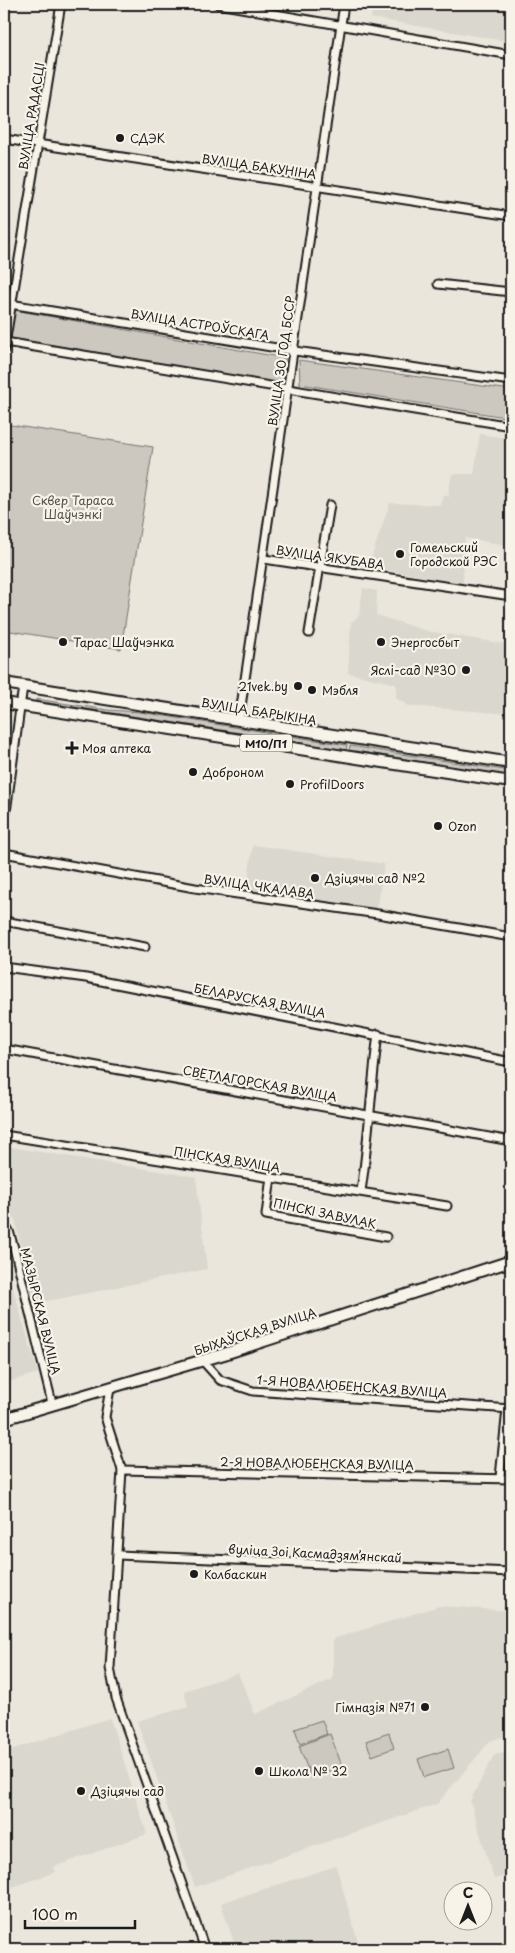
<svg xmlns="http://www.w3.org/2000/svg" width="515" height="1953" viewBox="0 0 515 1953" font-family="'Playpen Sans',sans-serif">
  <rect width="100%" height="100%" fill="#eae6dc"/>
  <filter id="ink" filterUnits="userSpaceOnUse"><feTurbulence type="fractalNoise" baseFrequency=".02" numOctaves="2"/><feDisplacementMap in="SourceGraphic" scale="10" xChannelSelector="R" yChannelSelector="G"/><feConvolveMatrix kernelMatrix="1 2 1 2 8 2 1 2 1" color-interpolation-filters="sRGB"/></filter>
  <g filter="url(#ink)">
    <g fill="#dad7ce">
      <path d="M373,4H511V42L371,18Z"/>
      <path d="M480,434L511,439V546L465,538L463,583L368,567L390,503L440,505L443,495L451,497L448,495L452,474H474Z"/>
      <path d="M363,588L377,591L376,615L427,631L511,645V714L409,706L396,698V684L348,673L351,622L359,616Z"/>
      <path d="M253,845L384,864L377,910L246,892Z"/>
      <path d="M4,1146L196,1177L207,1269L33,1304L15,1219L4,1217Z"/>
      <path d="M11,1282L38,1373L4,1383V1283Z"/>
      <path d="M439,1606L511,1611V1734L490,1741L437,1804L195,1887L137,1721L188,1707L184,1691L238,1673L255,1714L333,1679V1639Z"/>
      <path d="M110,1718L147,1834L53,1867L55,1872L4,1890V1752Z"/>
      <path d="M511,1751V1874L494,1879L470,1801L494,1755Z"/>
      <path d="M336,1866L360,1949H236L221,1903Z"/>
    </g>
    <g fill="#ccc8c0" stroke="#74726e">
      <path d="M14,310L285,358L284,384L11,338Z"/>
      <path d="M299,360L511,390V418L300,384Z"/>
      <path d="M4,424L153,447L121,649L4,630Z"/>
      <path d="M36,699L108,710L140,712L347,745L346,750L36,701Z"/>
      <path d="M350,746L511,771V776L349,750Z"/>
      <path d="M322,1720L327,1734L300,1744L295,1729Z"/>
      <path d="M389,1733L394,1748L372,1756L366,1741Z"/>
      <path d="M330,1734L342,1766L311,1778L299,1746Z"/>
      <path d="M448,1749L454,1768L424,1777L418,1759Z"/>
    </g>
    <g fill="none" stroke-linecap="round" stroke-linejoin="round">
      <g stroke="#1c1c1c" stroke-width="11">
        <g id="minor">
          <path d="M218,4L511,55"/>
          <path d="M4,139L511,216"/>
          <path d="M438,284L511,292"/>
          <path d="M4,303L295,351L511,381"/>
          <path d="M5,342L511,426"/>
          <path d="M4,350L61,4"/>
          <path d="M264,559L511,596"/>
          <path d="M309,633L330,505"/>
          <path d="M239,720L344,4"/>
          <path d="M4,827L23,686"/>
          <path d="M4,853L195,888L378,914L511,937"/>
          <path d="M4,921L145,947"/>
          <path d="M4,967L86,978L511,1062"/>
          <path d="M4,1049L511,1141"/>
          <path d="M4,1135L447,1206"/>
          <path d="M271,1177L266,1215L386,1237"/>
          <path d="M361,1191C369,1139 371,1087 378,1034"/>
          <path d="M4,1227L9,1231L14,1248L52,1403"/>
          <path d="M202,1360L220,1380L253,1391L511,1409"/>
          <path d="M110,1389L105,1417L122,1470L110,1668L116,1698L205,1949"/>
          <path d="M122,1470L511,1479"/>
          <path d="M500,1477L507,1409"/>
          <path d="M118,1555L511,1572"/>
        </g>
      </g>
      <g stroke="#1c1c1c" stroke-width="14">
        <path id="secondary" d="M4,1419L224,1354L511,1261"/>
      </g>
      <g stroke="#1c1c1c" stroke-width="14">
        <g id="primary">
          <path d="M4,683L511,763"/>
          <path d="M4,703L511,782"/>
        </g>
      </g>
      <use href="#minor" stroke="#f7f3e8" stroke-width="7"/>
      <use href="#secondary" stroke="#f7f3e8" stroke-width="10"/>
      <use href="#primary" stroke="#f7f3e8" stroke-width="10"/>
    </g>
  </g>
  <g fill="#1c1c1c" stroke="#f7f3e8" stroke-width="2">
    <circle cx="120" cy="138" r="5"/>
    <circle cx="400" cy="554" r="5"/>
    <circle cx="63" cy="642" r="5"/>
    <circle cx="381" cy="642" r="5"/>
    <circle cx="466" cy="670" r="5"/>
    <circle cx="298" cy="686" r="5"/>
    <circle cx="312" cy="690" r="5"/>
    <path d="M69.5 740.5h5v5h5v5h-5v5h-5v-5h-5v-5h5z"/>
    <circle cx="193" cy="772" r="5"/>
    <circle cx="290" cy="784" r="5"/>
    <circle cx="438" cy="826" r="5"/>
    <circle cx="315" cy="878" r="5"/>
    <circle cx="194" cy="1574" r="5"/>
    <circle cx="425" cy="1707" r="5"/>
    <circle cx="259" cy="1771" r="5"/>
    <circle cx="81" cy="1791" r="5"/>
  </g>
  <g text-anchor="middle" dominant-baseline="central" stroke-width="4.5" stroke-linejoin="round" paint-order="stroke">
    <rect fill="#f7f3e8" stroke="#5e5c59" stroke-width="1" x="240" y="734.5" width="52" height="17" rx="4"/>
    <g font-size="11" font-weight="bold" fill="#1c1c1c">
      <text x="266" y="743">М10/П1</text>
    </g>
    <g font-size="12" fill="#1c1c1c" stroke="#f7f3e8">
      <text transform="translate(31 116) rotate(-81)">ВУЛІЦА РАДАСЦІ</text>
      <text transform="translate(259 166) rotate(8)">ВУЛІЦА БАКУНІНА</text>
      <text transform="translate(200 324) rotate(9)">ВУЛІЦА АСТРОЎСКАГА</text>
      <text transform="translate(281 361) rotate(-82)">ВУЛІЦА 30 ГОД БССР</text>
      <text transform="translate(330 557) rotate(8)">ВУЛІЦА ЯКУБАВА</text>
      <text transform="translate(259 711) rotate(9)">ВУЛІЦА БАРЫКІНА</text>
      <text transform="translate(259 886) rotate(8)">ВУЛІЦА ЧКАЛАВА</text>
      <text transform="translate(260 1000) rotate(11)">БЕЛАРУСКАЯ ВУЛІЦА</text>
      <text transform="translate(260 1083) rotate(10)">СВЕТЛАГОРСКАЯ ВУЛІЦА</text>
      <text transform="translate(227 1159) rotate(9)">ПІНСКАЯ ВУЛІЦА</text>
      <text transform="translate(325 1213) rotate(12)">ПІНСКІ ЗАВУЛАК</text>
      <text transform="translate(41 1311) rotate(76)">МАЗЫРСКАЯ ВУЛІЦА</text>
      <text transform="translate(255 1331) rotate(-18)">БЫХАЎСКАЯ ВУЛІЦА</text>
      <text transform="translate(352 1386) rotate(4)">1-Я НОВАЛЮБЕНСКАЯ ВУЛІЦА</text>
      <text transform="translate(317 1463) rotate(1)">2-Я НОВАЛЮБЕНСКАЯ ВУЛІЦА</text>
      <text transform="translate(315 1553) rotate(3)">вуліца Зоі Касмадзямʼянскай</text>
    </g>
    <g font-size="12" fill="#1c1c1c" stroke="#f7f3e8" text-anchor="start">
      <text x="130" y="138">СДЭК</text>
      <text x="410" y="547">Гомельский<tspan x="410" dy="14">Городской РЭС</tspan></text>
      <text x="73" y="642">Тарас Шаўчэнка</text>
      <text x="391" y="642">Энергосбыт</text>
      <text x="456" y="670" text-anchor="end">Яслі-сад №30</text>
      <text x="288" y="686" text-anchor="end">21vek.by</text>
      <text x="322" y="690">Мэбля</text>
      <text x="82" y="748">Моя аптека</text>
      <text x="203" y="772">Доброном</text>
      <text x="300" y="784">ProfilDoors</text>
      <text x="448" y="826">Ozon</text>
      <text x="325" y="878">Дзіцячы сад №2</text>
      <text x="204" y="1574">Колбаскин</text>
      <text x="415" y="1707" text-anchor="end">Гімназія №71</text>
      <text x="269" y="1771">Школа № 32</text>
      <text x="91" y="1791">Дзіцячы сад</text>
    </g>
    <g font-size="12" fill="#51504d" stroke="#f7f3e8">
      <text x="73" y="500">Сквер Тараса<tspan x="73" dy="14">Шаўчэнкі</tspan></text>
    </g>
  </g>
  <rect width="515" height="1953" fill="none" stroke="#f7f3e8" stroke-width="20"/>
  <rect x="10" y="10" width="495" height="1933" fill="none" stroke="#1c1c1c" stroke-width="2" filter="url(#ink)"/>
  <g transform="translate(468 1906)"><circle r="24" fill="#f7f3e8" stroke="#9f9d96"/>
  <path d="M0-4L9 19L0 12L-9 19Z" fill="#1c1c1c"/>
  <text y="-8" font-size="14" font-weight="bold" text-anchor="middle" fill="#1c1c1c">С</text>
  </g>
  <path d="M25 1920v8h110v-8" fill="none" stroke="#1c1c1c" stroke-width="2.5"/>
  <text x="32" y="1920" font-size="15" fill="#1c1c1c" stroke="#f7f3e8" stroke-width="4" paint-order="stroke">100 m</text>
</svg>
